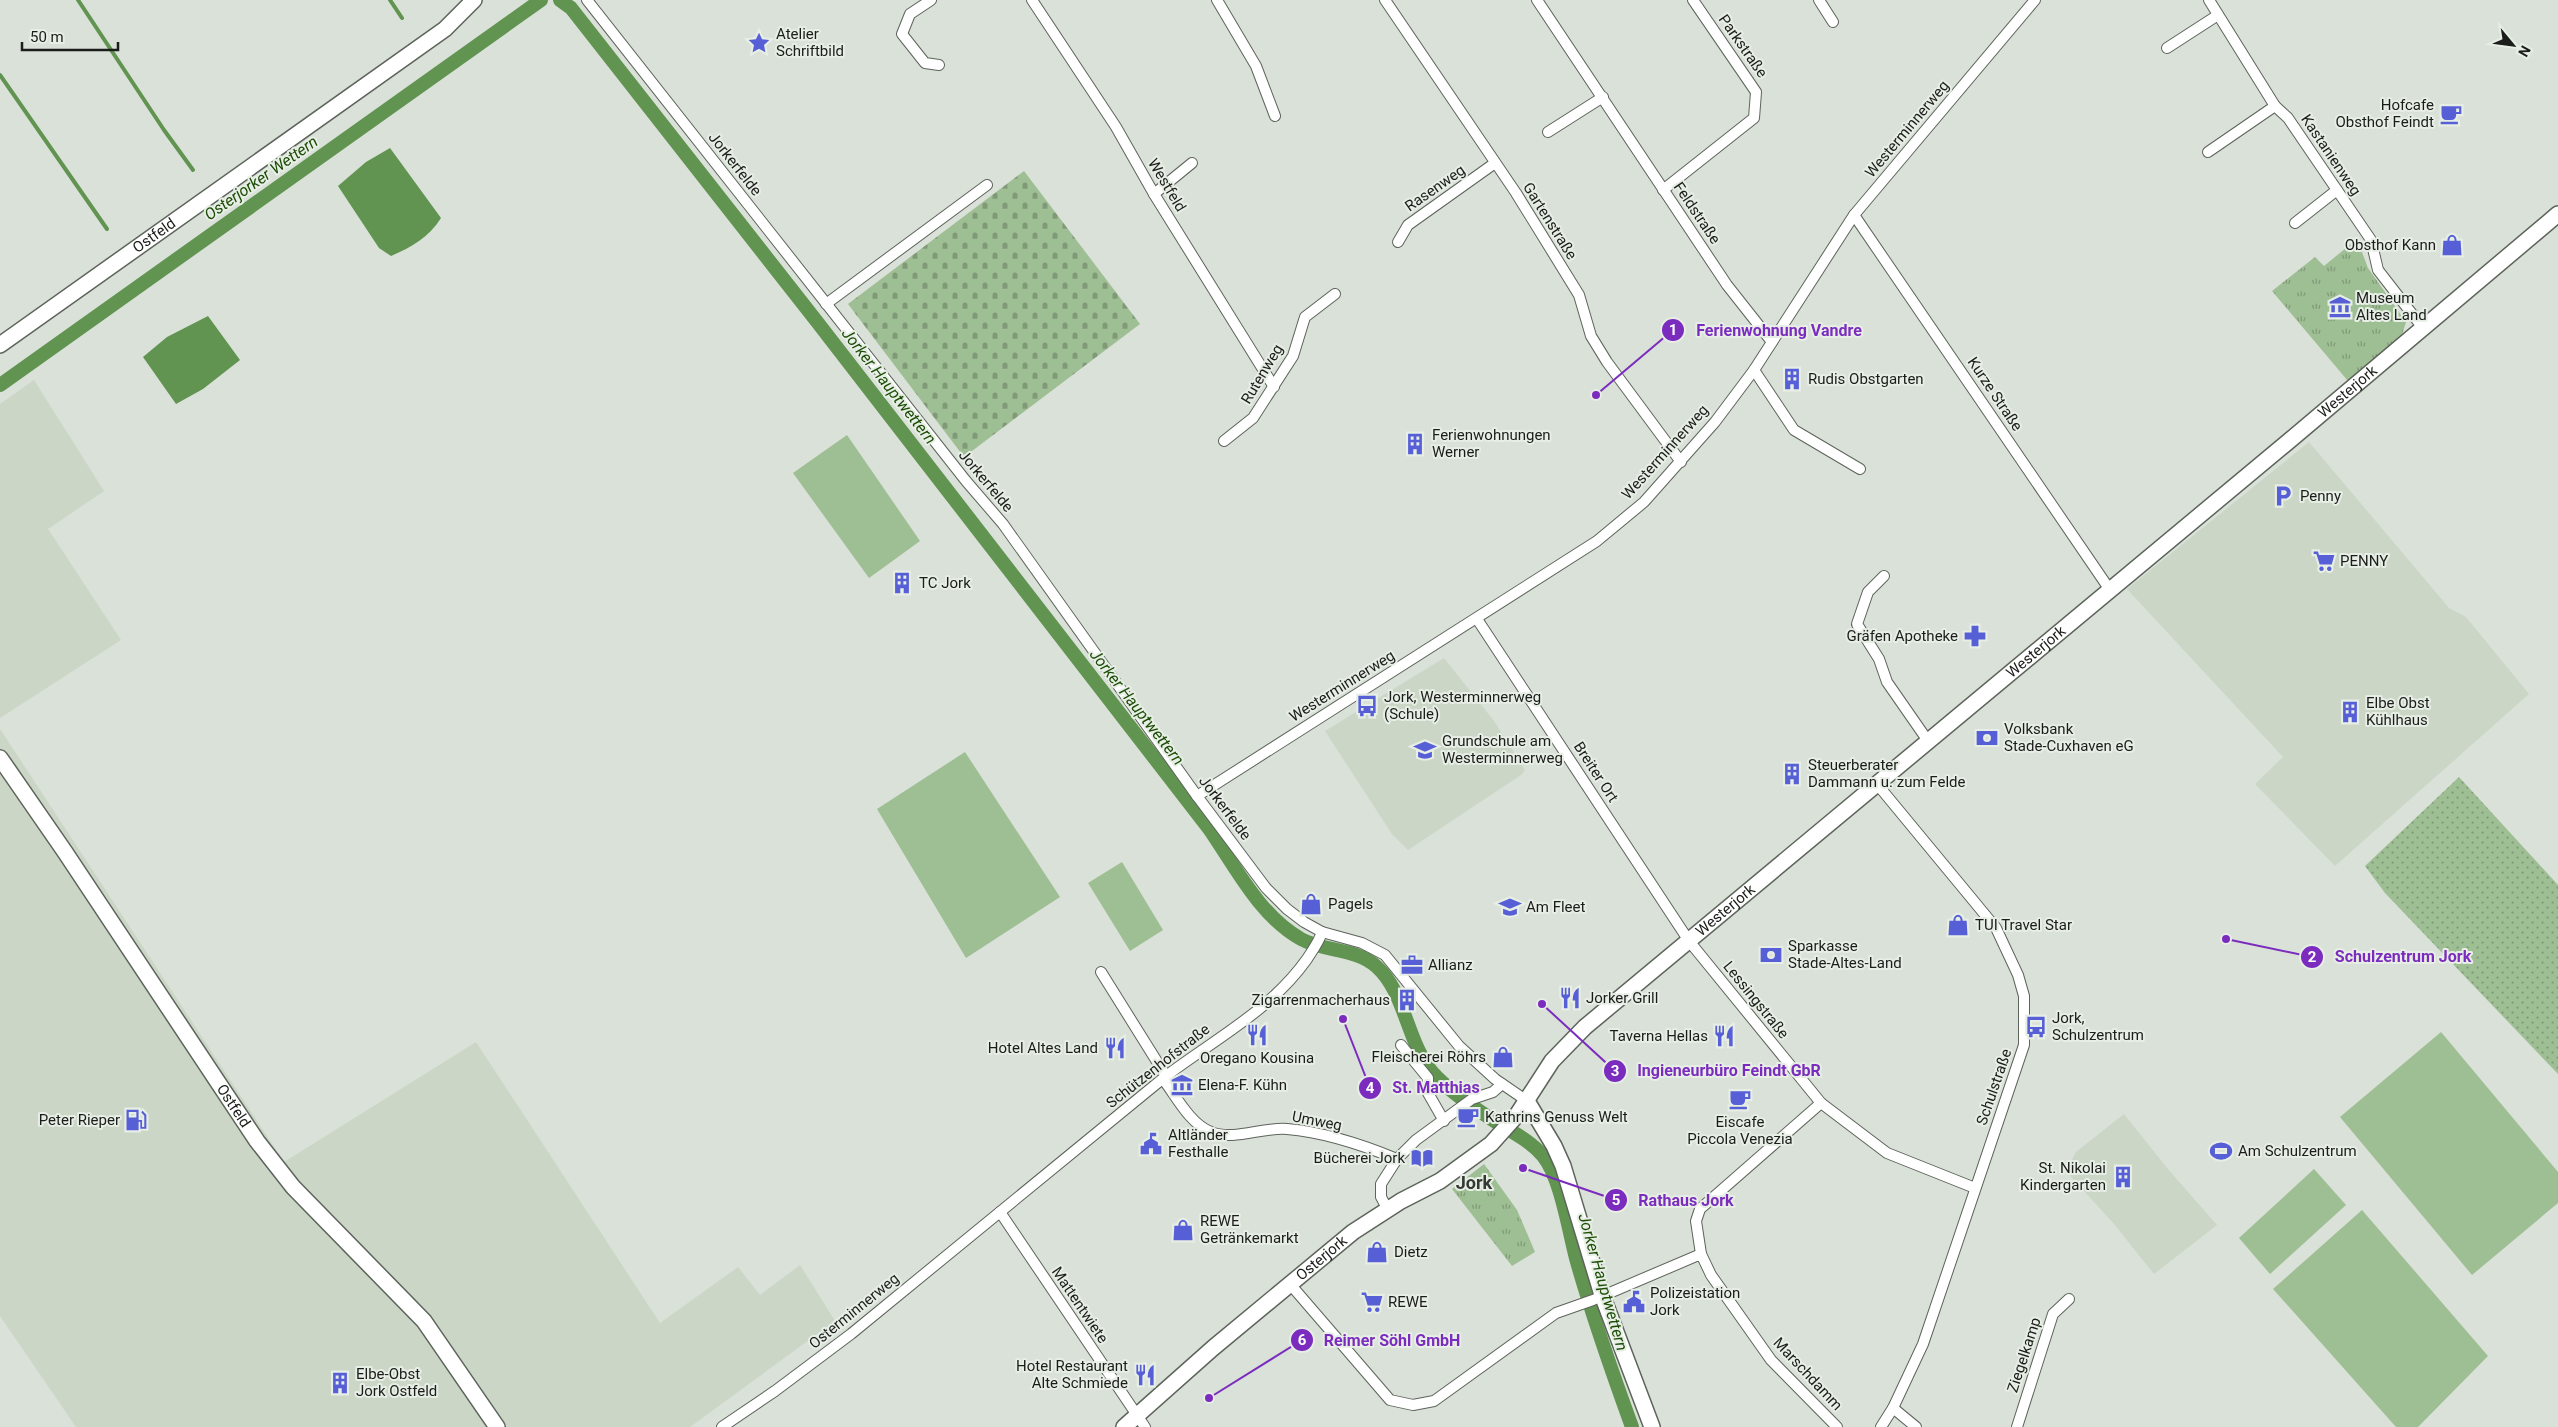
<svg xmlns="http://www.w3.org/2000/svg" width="2558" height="1427" viewBox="0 0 2558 1427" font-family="Roboto,sans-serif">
  <defs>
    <pattern id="grass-dots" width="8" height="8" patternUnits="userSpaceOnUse" patternTransform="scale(1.25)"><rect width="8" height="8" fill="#9ebe94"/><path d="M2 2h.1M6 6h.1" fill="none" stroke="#809a78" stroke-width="1.8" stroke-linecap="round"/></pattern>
    <pattern id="cemetery-stones" width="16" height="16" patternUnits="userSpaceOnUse" patternTransform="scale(1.25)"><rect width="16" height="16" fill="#9ebe94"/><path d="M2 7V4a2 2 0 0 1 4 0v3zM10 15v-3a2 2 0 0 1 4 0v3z" fill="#809a78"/></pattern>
    <pattern id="park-tufts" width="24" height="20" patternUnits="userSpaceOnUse" patternTransform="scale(1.25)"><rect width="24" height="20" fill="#9ebe94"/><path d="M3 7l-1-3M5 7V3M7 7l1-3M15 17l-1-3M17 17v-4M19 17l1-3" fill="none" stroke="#809a78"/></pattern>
  </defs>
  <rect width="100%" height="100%" fill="#dae1d8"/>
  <g fill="#cbd6c7">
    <path d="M34,380L104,491L48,529L121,640L0,718V404Z"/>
    <path d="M2309,442L2449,608L2466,617L2529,694L2335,866L2255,784L2283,757L2127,589Z"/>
    <path d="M1444,658L1494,721L1525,770L1521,775L1408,850L1392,834L1325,731Z"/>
    <path d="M0,729L284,1162L476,1042L660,1323L738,1267L760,1295L800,1265L835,1321L690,1427H76L0,1316Z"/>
    <path d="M2124,1114L2167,1168L2217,1225L2154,1274L2114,1224L2066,1171L2076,1152Z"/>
  </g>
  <path fill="url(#grass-dots)" d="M2459,777L2558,885V1074L2385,893L2365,866Z"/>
  <path fill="url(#cemetery-stones)" d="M1024,171L1140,324L964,457L848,304Z"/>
  <g fill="url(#park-tufts)">
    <path d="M2357,239L2368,268L2406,322L2402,335L2348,381L2272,291L2315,257L2324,266Z"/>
    <path d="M1484,1164L1517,1210L1535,1252L1512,1266L1452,1189Z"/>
  </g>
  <g fill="#9ebe94">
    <path d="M847,435L920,541L869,578L793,473Z"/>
    <path d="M965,752L1060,897L966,958L877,809Z"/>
    <path d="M1122,862L1163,930L1130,951L1088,883Z"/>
    <path d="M2441,1032L2558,1172V1203L2472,1275L2340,1117Z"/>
    <path d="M2314,1169L2346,1205L2270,1274L2239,1238Z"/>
    <path d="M2362,1210L2488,1356L2418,1427H2396L2273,1289Z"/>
  </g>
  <g fill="#619351">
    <path d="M390,148L441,218C429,237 412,247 391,256L379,248L338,186L366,162Z"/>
    <path d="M208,316L240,360L203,389L176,404L143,357L167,337Z"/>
  </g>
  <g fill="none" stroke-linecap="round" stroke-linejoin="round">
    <g stroke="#619351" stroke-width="4">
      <path d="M78,0L164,130L193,170"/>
      <path d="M390,0L402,18"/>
      <path d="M0,75L107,229"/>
    </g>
    <g stroke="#619351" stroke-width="14">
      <path d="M560,0L571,8L818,323L1210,830C1236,868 1260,916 1301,939C1324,952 1357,948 1377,967C1405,992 1407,1042 1432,1072C1450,1092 1474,1108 1496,1122C1512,1132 1531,1141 1543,1156C1561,1178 1569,1233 1577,1262C1593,1318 1612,1372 1632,1427"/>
      <path d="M0,385L541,0"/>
    </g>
    <g stroke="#5d645b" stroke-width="12">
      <g id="street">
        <path d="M587,0L966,481L1003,524L1197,796L1266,888L1287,909L1304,922L1322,932L1362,943L1385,955L1459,1046L1495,1079L1527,1101"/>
        <path d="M931,0L910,14L902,34L925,63L939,65"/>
        <path d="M1032,0L1116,127L1154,194L1274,387"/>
        <path d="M1217,0L1256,66L1275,116"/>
        <path d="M1385,0L1516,193L1579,295L1591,336L1607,362L1681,462"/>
        <path d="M1537,0L1727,285L1772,342"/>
        <path d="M1819,0L1833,22"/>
        <path d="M2209,0L2275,106L2288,118L2371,240L2378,270L2423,328"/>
        <path d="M2167,48L2218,15"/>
        <path d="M1548,132L1603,97"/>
        <path d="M2208,152L2275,106"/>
        <path d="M1663,190L1754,118L1756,92L1693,0"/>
        <path d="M1154,194L1192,163"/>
        <path d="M1854,215L2110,590"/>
        <path d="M2295,223L2337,190"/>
        <path d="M1398,242L1408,225L1495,163"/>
        <path d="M826,304L987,185"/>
        <path d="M1754,370L1794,430L1860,469"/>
        <path d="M1224,441L1253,418L1293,356L1305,317L1335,294"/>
        <path d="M1884,576L1868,592L1857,624L1879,659L1887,682L1928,741"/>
        <path d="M1477,619L1689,941L1821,1103L1887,1153L1975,1188"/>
        <path d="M1877,784L1996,928L2018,975L2024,996V1045L1923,1344L1893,1408L1881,1427"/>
        <path d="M1197,796L1597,541L1644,502L1715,422L1754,370L1854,215L2035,0"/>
        <path d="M1101,972L1166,1076"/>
        <path d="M1401,1045L1428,1078V1093L1444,1121"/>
        <path d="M1163,1079C1176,1096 1190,1124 1211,1132C1234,1141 1262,1127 1287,1129C1324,1132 1363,1145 1397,1159"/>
        <path d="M1388,1210L1381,1197V1184L1397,1159L1416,1140L1472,1099L1493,1092L1502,1084"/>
        <path d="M1000,1212L1145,1427"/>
        <path d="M1701,1254L1696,1221L1700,1209L1821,1103"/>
        <path d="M1290,1284L1390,1400L1413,1405L1434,1401L1556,1313L1593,1300L1701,1254L1711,1275L1771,1360L1837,1427"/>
        <path d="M1893,1408L1916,1427"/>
        <path d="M722,1427L775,1391L851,1334L1166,1076C1215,1039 1271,1010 1307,959C1312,951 1319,942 1322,932"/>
        <path d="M2017,1427L2053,1314L2069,1299"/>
      </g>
    </g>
    <g stroke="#5d645b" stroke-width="18">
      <g id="secondary">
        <path id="s1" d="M0,345L445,29L474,0"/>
        <path id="s2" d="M0,758L65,852L257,1141L293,1187L424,1321L497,1427"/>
        <path d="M1527,1101L1554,1146L1563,1166L1602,1295L1652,1427"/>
        <path id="s3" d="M1124,1427L1213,1348L1353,1232L1401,1201L1440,1181L1491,1144L1517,1115L1552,1061L1585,1027L2289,441L2558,214"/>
      </g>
    </g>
    <use href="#street" stroke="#fff" stroke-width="10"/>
    <use href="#secondary" stroke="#fff" stroke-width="15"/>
  </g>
  <defs>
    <g id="sight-bare" transform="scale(1.725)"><path d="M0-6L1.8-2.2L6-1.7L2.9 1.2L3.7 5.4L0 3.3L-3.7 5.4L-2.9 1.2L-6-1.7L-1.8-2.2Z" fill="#575fd6" stroke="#e7eee5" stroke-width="2.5" paint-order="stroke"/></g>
    <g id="cafe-bare" transform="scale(1.725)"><path d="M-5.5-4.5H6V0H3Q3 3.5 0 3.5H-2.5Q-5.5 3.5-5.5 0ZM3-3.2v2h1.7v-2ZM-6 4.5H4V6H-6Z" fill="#575fd6" stroke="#e7eee5" stroke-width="2.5" paint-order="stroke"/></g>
    <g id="shop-bare" transform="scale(1.725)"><path d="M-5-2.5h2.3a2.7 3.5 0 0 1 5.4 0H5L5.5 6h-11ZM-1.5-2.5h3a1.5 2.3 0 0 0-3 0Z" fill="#575fd6" stroke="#e7eee5" stroke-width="2.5" paint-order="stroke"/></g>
    <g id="museum-bare" transform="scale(1.725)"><path d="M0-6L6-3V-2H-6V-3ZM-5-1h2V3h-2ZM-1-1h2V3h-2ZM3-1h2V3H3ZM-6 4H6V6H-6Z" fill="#575fd6" stroke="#e7eee5" stroke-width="2.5" paint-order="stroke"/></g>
    <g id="building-bare" transform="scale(1.725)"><path d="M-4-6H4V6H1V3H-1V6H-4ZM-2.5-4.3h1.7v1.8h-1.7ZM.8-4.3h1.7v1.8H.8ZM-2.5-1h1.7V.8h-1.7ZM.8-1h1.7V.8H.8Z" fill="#575fd6" stroke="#e7eee5" stroke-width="2.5" paint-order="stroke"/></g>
    <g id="parking-bare" transform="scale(1.725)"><path d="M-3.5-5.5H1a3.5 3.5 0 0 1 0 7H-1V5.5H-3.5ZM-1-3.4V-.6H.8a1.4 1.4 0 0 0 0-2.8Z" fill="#575fd6" stroke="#e7eee5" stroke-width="2.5" paint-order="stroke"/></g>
    <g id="supermarket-bare" transform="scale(1.725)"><path d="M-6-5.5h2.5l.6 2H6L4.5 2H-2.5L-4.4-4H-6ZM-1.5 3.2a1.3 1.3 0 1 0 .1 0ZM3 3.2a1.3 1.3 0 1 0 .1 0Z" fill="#575fd6" stroke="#e7eee5" stroke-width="2.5" paint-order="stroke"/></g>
    <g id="pharmacy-bare" transform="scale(1.725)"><path d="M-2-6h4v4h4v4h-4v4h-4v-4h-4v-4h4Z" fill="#575fd6" stroke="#e7eee5" stroke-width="2.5" paint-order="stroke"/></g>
    <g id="bus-bare" transform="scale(1.725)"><path d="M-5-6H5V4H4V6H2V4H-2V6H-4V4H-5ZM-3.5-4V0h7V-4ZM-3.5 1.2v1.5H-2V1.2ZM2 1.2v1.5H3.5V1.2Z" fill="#575fd6" stroke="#e7eee5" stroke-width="2.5" paint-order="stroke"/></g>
    <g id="bank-bare" transform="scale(1.725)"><path d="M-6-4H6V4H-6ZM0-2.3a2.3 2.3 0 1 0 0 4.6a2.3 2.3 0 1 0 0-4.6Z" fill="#575fd6" stroke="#e7eee5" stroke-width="2.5" paint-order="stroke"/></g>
    <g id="school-bare" transform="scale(1.725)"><path d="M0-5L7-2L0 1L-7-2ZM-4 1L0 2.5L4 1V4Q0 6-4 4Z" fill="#575fd6" stroke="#e7eee5" stroke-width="2.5" paint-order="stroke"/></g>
    <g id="office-bare" transform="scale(1.725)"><path d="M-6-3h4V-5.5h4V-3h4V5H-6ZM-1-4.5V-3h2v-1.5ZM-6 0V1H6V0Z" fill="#575fd6" stroke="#e7eee5" stroke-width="2.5" paint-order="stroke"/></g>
    <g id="restaurant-bare" transform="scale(1.725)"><path d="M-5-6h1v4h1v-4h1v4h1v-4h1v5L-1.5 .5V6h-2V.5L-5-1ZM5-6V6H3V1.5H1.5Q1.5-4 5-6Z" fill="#575fd6" stroke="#e7eee5" stroke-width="2.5" paint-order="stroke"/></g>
    <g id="fuel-bare" transform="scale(1.725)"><path d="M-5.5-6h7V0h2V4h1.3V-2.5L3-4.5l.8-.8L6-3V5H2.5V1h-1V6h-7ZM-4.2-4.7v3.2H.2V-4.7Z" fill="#575fd6" stroke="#e7eee5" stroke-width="2.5" paint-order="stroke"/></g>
    <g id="civic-bare" transform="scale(1.725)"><path d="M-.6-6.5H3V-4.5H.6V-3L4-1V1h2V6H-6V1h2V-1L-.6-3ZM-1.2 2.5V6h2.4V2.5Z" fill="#575fd6" stroke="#e7eee5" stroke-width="2.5" paint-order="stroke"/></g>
    <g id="stadium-bare" transform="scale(1.725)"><path d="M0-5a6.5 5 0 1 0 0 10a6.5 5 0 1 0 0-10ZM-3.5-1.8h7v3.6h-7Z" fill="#575fd6" stroke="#e7eee5" stroke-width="2.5" paint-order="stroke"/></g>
    <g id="library-bare" transform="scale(1.725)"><path d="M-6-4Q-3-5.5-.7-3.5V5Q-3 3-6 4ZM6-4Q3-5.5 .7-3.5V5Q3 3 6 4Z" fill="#575fd6" stroke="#e7eee5" stroke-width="2.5" paint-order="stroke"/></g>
  </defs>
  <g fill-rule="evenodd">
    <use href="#sight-bare" x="759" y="43"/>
    <use href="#cafe-bare" x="2451" y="114"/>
    <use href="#shop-bare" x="2452" y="245"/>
    <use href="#museum-bare" x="2340" y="307"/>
    <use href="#building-bare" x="1792" y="379"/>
    <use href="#building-bare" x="1415" y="444"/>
    <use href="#parking-bare" x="2283" y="496"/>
    <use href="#supermarket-bare" x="2324" y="561"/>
    <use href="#building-bare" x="902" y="583"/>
    <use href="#pharmacy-bare" x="1975" y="636"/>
    <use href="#bus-bare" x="1367" y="706"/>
    <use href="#building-bare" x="2350" y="712"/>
    <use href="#bank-bare" x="1987" y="738"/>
    <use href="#school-bare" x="1425" y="750"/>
    <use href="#building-bare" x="1792" y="774"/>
    <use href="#shop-bare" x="1311" y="904"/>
    <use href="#school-bare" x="1510" y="907"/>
    <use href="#shop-bare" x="1958" y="925"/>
    <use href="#bank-bare" x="1771" y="955"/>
    <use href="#office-bare" x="1412" y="965"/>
    <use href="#restaurant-bare" x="1570" y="998"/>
    <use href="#building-bare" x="1407" y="1000"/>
    <use href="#bus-bare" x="2036" y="1027"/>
    <use href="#restaurant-bare" x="1257" y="1035"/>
    <use href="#restaurant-bare" x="1724" y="1036"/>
    <use href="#restaurant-bare" x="1115" y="1048"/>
    <use href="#shop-bare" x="1503" y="1057"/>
    <use href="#museum-bare" x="1182" y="1085"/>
    <use href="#cafe-bare" x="1740" y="1099"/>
    <use href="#cafe-bare" x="1468" y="1117"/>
    <use href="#fuel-bare" x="136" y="1120"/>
    <use href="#civic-bare" x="1151" y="1144"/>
    <use href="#stadium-bare" x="2221" y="1151"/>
    <use href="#library-bare" x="1422" y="1158"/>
    <use href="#building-bare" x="2123" y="1177"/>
    <use href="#shop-bare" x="1183" y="1230"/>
    <use href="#shop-bare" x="1377" y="1252"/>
    <use href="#supermarket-bare" x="1372" y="1302"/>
    <use href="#civic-bare" x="1634" y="1302"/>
    <use href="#restaurant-bare" x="1145" y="1375"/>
    <use href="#building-bare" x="340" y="1383"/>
  </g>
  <g text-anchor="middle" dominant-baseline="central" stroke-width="4" stroke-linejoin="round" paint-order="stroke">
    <g font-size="15" fill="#1b1d1a" stroke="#e7eee5" text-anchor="start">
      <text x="776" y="34">Atelier<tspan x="776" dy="17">Schriftbild</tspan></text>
      <text x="2434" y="105" text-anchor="end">Hofcafe<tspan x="2434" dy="17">Obsthof Feindt</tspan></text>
      <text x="2436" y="245" text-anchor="end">Obsthof Kann</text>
      <text x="2356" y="298">Museum<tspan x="2356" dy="17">Altes Land</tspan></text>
      <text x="1808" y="379">Rudis Obstgarten</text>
      <text x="1432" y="435">Ferienwohnungen<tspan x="1432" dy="17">Werner</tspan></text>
      <text x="2300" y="496">Penny</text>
      <text x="2340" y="561">PENNY</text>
      <text x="919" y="583">TC Jork</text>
      <text x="1958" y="636" text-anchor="end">Gräfen Apotheke</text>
      <text x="1384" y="697">Jork, Westerminnerweg<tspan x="1384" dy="17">(Schule)</tspan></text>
      <text x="2366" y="703">Elbe Obst<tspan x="2366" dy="17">Kühlhaus</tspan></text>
      <text x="2004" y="729">Volksbank<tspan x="2004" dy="17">Stade-Cuxhaven eG</tspan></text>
      <text x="1442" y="741">Grundschule am<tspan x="1442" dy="17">Westerminnerweg</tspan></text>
      <text x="1808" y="765">Steuerberater<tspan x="1808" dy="17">Dammann u. zum Felde</tspan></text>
      <text x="1328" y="904">Pagels</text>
      <text x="1526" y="907">Am Fleet</text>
      <text x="1975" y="925">TUI Travel Star</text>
      <text x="1788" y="946">Sparkasse<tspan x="1788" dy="17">Stade-Altes-Land</tspan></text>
      <text x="1428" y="965">Allianz</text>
      <text x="1586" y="998">Jorker Grill</text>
      <text x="1390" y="1000" text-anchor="end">Zigarrenmacherhaus</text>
      <text x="2052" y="1018">Jork,<tspan x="2052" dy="17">Schulzentrum</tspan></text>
      <text x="1708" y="1036" text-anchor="end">Taverna Hellas</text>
      <text x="1098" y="1048" text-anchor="end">Hotel Altes Land</text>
      <text x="1486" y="1057" text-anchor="end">Fleischerei Röhrs</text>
      <text x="1257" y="1058" text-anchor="middle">Oregano Kousina</text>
      <text x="1198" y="1085">Elena-F. Kühn</text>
      <text x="1485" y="1117">Kathrins Genuss Welt</text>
      <text x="120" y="1120" text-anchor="end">Peter Rieper</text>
      <text x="1740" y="1122" text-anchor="middle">Eiscafe<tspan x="1740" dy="17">Piccola Venezia</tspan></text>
      <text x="1168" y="1135">Altländer<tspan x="1168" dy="17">Festhalle</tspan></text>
      <text x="2238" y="1151">Am Schulzentrum</text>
      <text x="1405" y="1158" text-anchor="end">Bücherei Jork</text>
      <text x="2106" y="1168" text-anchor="end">St. Nikolai<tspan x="2106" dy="17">Kindergarten</tspan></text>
      <text x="1200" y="1221">REWE<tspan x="1200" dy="17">Getränkemarkt</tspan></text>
      <text x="1394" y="1252">Dietz</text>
      <text x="1650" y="1293">Polizeistation<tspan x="1650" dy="17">Jork</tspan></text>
      <text x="1388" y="1302">REWE</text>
      <text x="1128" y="1366" text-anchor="end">Hotel Restaurant<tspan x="1128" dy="17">Alte Schmiede</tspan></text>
      <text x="356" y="1374">Elbe-Obst<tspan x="356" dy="17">Jork Ostfeld</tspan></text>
    </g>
    <g font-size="15" fill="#1b1d1a" stroke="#e7eee5">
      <text transform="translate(1743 46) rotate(55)">Parkstraße</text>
      <text transform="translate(1907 129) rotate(-50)">Westerminnerweg</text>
      <text transform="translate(2331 155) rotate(56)">Kastanienweg</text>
      <text transform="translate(735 164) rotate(52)">Jorkerfelde</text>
      <text transform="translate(1167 185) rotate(59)">Westfeld</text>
      <text transform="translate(1435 188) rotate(-35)">Rasenweg</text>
      <text transform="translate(1697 213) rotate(56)">Feldstraße</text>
      <text transform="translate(1550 221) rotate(58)">Gartenstraße</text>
      <text stroke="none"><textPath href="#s1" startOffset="189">Ostfeld</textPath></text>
      <text transform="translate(1262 374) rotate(-59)">Rutenweg</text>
      <text stroke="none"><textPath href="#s3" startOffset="1608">Westerjork</textPath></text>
      <text transform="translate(1995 394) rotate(56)">Kurze Straße</text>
      <text transform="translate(1665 452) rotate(-48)">Westerminnerweg</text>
      <text transform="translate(986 481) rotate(50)">Jorkerfelde</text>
      <text stroke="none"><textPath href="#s3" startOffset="1202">Westerjork</textPath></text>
      <text transform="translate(1342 686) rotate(-32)">Westerminnerweg</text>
      <text transform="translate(1596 772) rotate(57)">Breiter Ort</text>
      <text transform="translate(1225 808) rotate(53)">Jorkerfelde</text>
      <text stroke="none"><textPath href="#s3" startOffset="798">Westerjork</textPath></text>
      <text transform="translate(1756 1000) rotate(51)">Lessingstraße</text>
      <text transform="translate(1158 1066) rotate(-38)">Schützenhofstraße</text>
      <text transform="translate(1994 1087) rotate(-71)">Schulstraße</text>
      <text stroke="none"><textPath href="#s2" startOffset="419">Ostfeld</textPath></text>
      <text transform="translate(1317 1121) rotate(11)">Umweg</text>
      <text stroke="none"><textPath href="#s3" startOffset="260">Osterjork</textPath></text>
      <text transform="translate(1080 1305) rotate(56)">Mattentwiete</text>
      <text transform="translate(854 1311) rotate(-39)">Osterminnerweg</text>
      <text transform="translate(2024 1355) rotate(-72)">Ziegelkamp</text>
      <text transform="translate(1808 1374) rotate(47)">Marschdamm</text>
    </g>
    <g font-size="16" font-style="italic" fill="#1b4c04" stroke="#e7eee5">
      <text transform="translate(261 178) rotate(-35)">Osterjorker Wettern</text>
      <text transform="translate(889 386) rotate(52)">Jorker Hauptwettern</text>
      <text transform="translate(1137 707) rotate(52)">Jorker Hauptwettern</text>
      <text transform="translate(1603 1282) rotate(74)">Jorker Hauptwettern</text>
    </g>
    <g font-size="18" font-weight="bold" fill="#343a33" stroke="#e7eee5">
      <text x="1474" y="1182">Jork</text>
    </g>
  </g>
  <path fill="none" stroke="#7b2cbf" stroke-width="2" d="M1596 395L1673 330M2226 939L2312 957M1542 1004L1615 1071M1343 1019L1370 1088M1523 1168L1616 1200M1209 1398L1302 1340"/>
  <g fill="#7b2cbf" stroke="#e7eee5" stroke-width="2">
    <circle cx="1596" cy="395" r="5"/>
    <circle cx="2226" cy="939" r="5"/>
    <circle cx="1542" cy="1004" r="5"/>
    <circle cx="1343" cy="1019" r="5"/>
    <circle cx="1523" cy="1168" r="5"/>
    <circle cx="1209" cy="1398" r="5"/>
    <circle cx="1673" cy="330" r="12"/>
    <circle cx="2312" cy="957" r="12"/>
    <circle cx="1615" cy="1071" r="12"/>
    <circle cx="1370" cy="1088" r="12"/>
    <circle cx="1616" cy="1200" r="12"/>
    <circle cx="1302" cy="1340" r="12"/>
  </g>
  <g font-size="15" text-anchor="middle" font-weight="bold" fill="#fff">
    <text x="1673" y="335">1</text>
    <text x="2312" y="962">2</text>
    <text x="1615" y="1076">3</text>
    <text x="1370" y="1093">4</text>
    <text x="1616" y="1205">5</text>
    <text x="1302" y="1345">6</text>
  </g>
  <g font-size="16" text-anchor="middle" font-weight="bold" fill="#7b2cbf" stroke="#e7eee5" stroke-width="4" stroke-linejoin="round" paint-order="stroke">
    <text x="1779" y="336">Ferienwohnung Vandre</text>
    <text x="2403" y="962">Schulzentrum Jork</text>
    <text x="1729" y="1076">Ingieneurbüro Feindt GbR</text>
    <text x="1436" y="1093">St. Matthias</text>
    <text x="1686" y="1206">Rathaus Jork</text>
    <text x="1392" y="1346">Reimer Söhl GmbH</text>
  </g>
  <g transform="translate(2513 45) rotate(119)" stroke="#e7eee5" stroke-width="4" paint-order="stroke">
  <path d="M0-4L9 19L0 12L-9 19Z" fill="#1b1d1a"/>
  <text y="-8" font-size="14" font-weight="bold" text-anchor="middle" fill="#1b1d1a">N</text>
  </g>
  <path d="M22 42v8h96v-8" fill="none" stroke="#1b1d1a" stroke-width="2.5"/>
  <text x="30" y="42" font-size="15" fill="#1b1d1a" stroke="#e7eee5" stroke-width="4" paint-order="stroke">50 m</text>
</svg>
